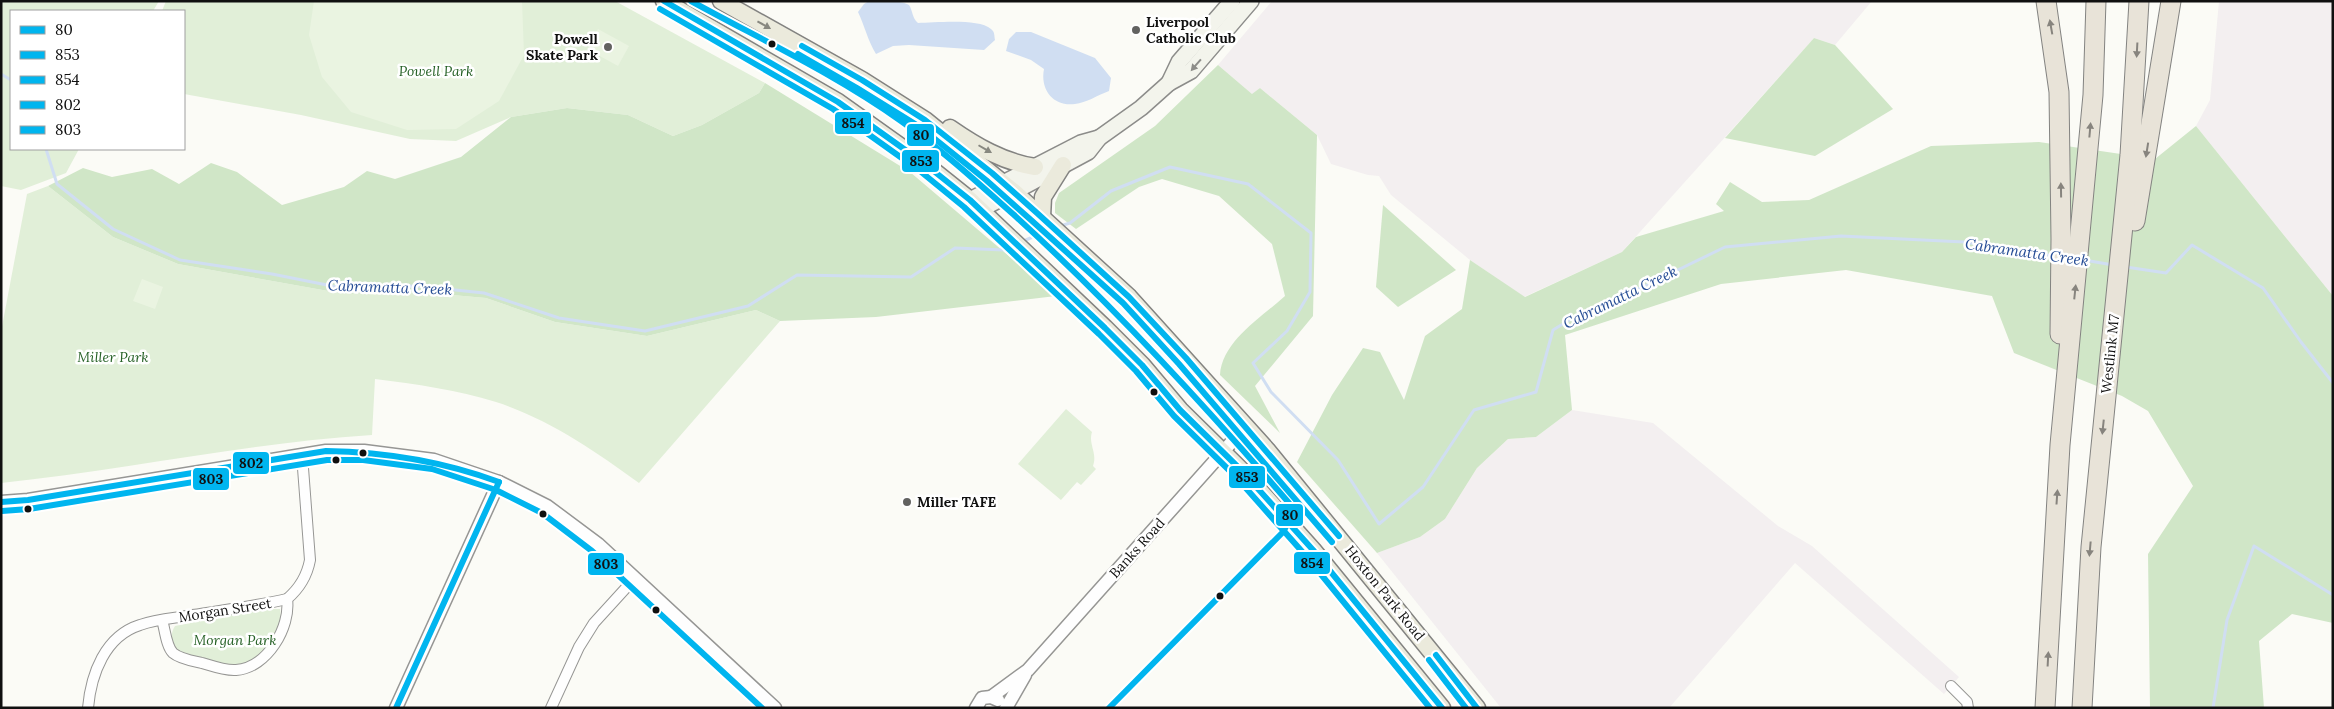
<svg xmlns="http://www.w3.org/2000/svg" width="2334" height="709" viewBox="0 0 2334 709" font-family="Lora,serif">
  <rect width="100%" height="100%" fill="#fbfbf6"/>
  <g fill="#f3eff0">
    <path d="M1272,1H1872L1835,45L1814,38L1622,252L1524,297L1470,260L1391,195L1379,176L1368,175L1331,164L1317,135L1260,88L1253,95L1218,65Z"/>
    <path d="M2219,1H2333V296L2196,126L2210,100Z"/>
    <path d="M1572,410L1653,423L1778,526L1812,546L1959,677L1944,694L1795,563L1669,708H1501L1377,553L1420,537L1445,519L1477,468L1508,439L1536,437Z"/>
  </g>
  <g fill="#e1efd8">
    <path d="M1,1H159L153,11H11V149H79L66,173L21,190L1,186Z"/>
    <path d="M166,1H615L765,83L759,93L702,125L673,136L628,115L567,108L511,117L456,141L410,139L301,115L184,94V11H162Z"/>
    <path d="M48,186L113,237L178,264L345,294L418,292L486,298L555,322L647,336L756,310L780,321L639,483C595,451 549,419 496,402C457,390 416,384 375,379L372,435C247,443 125,470 1,483V332L27,194Z"/>
    <path d="M1066,409L1092,432C1088,444 1098,454 1093,466L1096,469L1081,485L1077,482L1061,500L1018,464Z"/>
    <path d="M263,609H280C282,619 278,630 272,638C264,651 257,661 241,665C232,667 189,657 180,653C171,648 169,635 175,626Z"/>
  </g>
  <g fill="#d0e6c7">
    <path d="M1814,38L1835,45L1893,109L1815,156L1725,138Z"/>
    <path d="M1218,65L1252,94L1260,88L1317,135L1313,316L1255,386L1280,433L1220,375C1222,341 1262,317 1285,296L1272,244L1219,196L1162,179L1139,187L1076,229L1055,213V203L1059,193L1155,126Z"/>
    <path d="M765,83L910,172L1056,296L876,317L780,321L756,310L647,336L555,322L486,298L418,292L345,294L178,264L113,237L48,186L83,168L112,177L152,169L179,184L211,163L237,172L282,205L344,187L367,171L395,179L461,157L511,117L567,108L628,115L673,136L702,125L759,93Z"/>
    <path d="M2196,126L2333,296V623L2292,614L2259,641L2264,708H2150L2148,554L2193,486L2148,411L2122,396L2014,353L1992,296L1846,270L1721,284L1565,335L1572,410L1536,437L1508,439L1477,468L1445,519L1420,537L1377,553L1297,462L1332,395L1363,348L1380,352L1404,400L1425,336L1462,309L1470,260L1525,297L1622,252L1636,237L1724,211L1716,204L1730,182L1762,202L1809,200L1931,146L2039,142L2155,159Z"/>
    <path d="M1383,205L1456,270L1398,307L1376,287Z"/>
  </g>
  <g fill="#eaf4e1">
    <path d="M314,1H522L524,55L499,101L456,129L407,130L351,112L322,77L309,35Z"/>
    <path d="M598,29L629,46L618,66L587,49Z"/>
    <path d="M142,279L163,287L155,309L133,301Z"/>
  </g>
  <g fill="#d0def2">
    <path d="M869,1C879,1 903,0 909,5C913,11 912,18 918,23C935,23 978,18 991,29C995,32 994,35 995,40L984,50L909,45L893,46L876,54C868,41 865,27 858,12L864,4Z"/>
    <path d="M1016,32H1031L1095,58L1111,78L1109,91C1098,95 1086,103 1075,104C1052,107 1040,88 1044,69L1031,60L1006,51L1009,39Z"/>
  </g>
  <g fill="none" stroke-linecap="round" stroke-linejoin="round">
    <g stroke="#d0def2" stroke-width="3">
      <path d="M1,74L11,80"/>
      <path d="M46,149L57,184L113,229L180,260L272,274L342,288L417,286L484,293L559,318L645,331L748,306L797,275L911,277L955,248L1004,250L1011,247"/>
      <path d="M1060,226L1070,223L1111,191L1170,167L1248,184L1311,233L1310,292L1287,331L1253,363L1271,392L1338,460L1379,524L1423,487L1474,410L1536,392L1553,330L1581,313L1647,285L1725,247L1841,236L1964,242L2054,256"/>
      <path d="M1021,242L1047,231"/>
      <path d="M2084,260L2113,265"/>
      <path d="M2126,267L2166,273L2192,245L2263,288L2301,342L2333,383"/>
      <path d="M2213,708L2227,620L2254,546L2333,595"/>
    </g>
    <g stroke="#969694" stroke-width="12">
      <g id="minor">
        <path d="M162,620C165,629 166,646 173,653C180,659 193,661 202,663C212,666 226,671 236,670C267,668 291,627 287,599"/>
        <path d="M1951,686L1967,702L1968,708"/>
        <path d="M88,708C91,674 105,636 140,625C156,619 176,618 193,615C224,610 256,606 287,599C300,588 307,576 310,560L302,455"/>
        <path d="M551,708L579,647L594,623L635,578"/>
      </g>
    </g>
    <g stroke="#969694" stroke-width="15">
      <g id="tertiary">
        <path d="M1,502L28,500L326,451H364L434,460L499,482L547,506L598,544L775,708"/>
        <path d="M991,697L1028,670L1246,426"/>
        <path d="M396,708L499,482"/>
        <path d="M976,708L982,698L991,697L998,700"/>
        <path d="M1006,708L1025,675"/>
      </g>
    </g>
    <g stroke="#8c8c8a" stroke-width="18">
      <g id="secondary">
        <path d="M1169,83L1179,62L1232,1"/>
        <path d="M970,200L1081,143L1099,138"/>
        <path d="M980,210L1088,152L1099,138L1141,108L1169,83L1191,71L1251,1"/>
      </g>
    </g>
    <g stroke="#838381" stroke-width="19">
      <g id="primary">
        <path d="M664,1L838,102L925,164L970,200L1105,328L1142,365L1180,410L1242,471L1313,550L1442,708"/>
        <path d="M721,1L862,80L925,120L1014,192L1129,297L1267,450L1477,708"/>
        <path d="M950,128C976,146 1003,162 1035,167"/>
        <path d="M1042,217L1043,197L1063,165"/>
      </g>
    </g>
    <g stroke="#838381" stroke-width="21">
      <g id="motorway">
        <path d="M2046,1L2059,92L2061,239L2060,334"/>
        <path d="M2135,221L2171,1"/>
        <path d="M2045,708L2060,445L2093,95L2096,1"/>
        <path d="M2082,708L2091,547L2130,155L2139,1"/>
      </g>
    </g>
    <use href="#minor" stroke="#fefefe" stroke-width="10"/>
    <use href="#tertiary" stroke="#fefefe" stroke-width="12"/>
    <use href="#secondary" stroke="#f3f4ec" stroke-width="15"/>
    <use href="#primary" stroke="#ebeadc" stroke-width="16"/>
    <use href="#motorway" stroke="#e8e3d8" stroke-width="19"/>
    <g stroke="#fff" stroke-width="10">
      <path id="bus-1" d="M691,1C762,40 835,74 901,121C941,149 977,182 1013,214C1112,304 1202,402 1289,503L1290,519L1283,532L1109,708"/>
    </g>
    <g stroke="#fff" stroke-width="10">
      <g id="bus-2">
        <path d="M664,1L838,102L925,164L970,200L1105,328L1142,365L1180,410L1242,471L1313,550L1442,708"/>
        <path d="M802,46L862,80L925,120L992,173L1037,213L1129,297L1186,358L1339,536"/>
        <path d="M1436,655L1477,708"/>
      </g>
    </g>
    <g stroke="#fff" stroke-width="10">
      <g id="bus-3">
        <path d="M660,9L833,109L920,171L964,207L1099,334L1136,371L1174,416L1236,477L1306,556L1430,708"/>
        <path d="M798,54L857,88L920,127L986,180L1031,220L1123,303L1179,364L1332,542"/>
        <path d="M1429,660L1466,708"/>
      </g>
    </g>
    <g stroke="#fff" stroke-width="10">
      <g id="bus-4">
        <path d="M1,502L28,500L326,451C387,452 442,461 499,482"/>
        <path d="M396,708L499,482"/>
      </g>
    </g>
    <g stroke="#fff" stroke-width="10">
      <path id="bus-5" d="M2,511L29,509L327,460H363L432,469L496,490L542,513L592,551L762,708"/>
    </g>
    <use href="#bus-1" stroke="#00b5ef" stroke-width="6"/>
    <use href="#bus-2" stroke="#00b5ef" stroke-width="6"/>
    <use href="#bus-3" stroke="#00b5ef" stroke-width="6"/>
    <use href="#bus-4" stroke="#00b5ef" stroke-width="6"/>
    <use href="#bus-5" stroke="#00b5ef" stroke-width="6"/>
  </g>
  <defs><path id="oneway-solid" d="M-6-.8H1V-3.2L6.5 0L1 3.2V.8H-6Z" transform="scale(1.25)"/></defs>
  <g fill="#888880">
    <use href="#oneway-solid" transform="translate(764 25) rotate(29)"/>
    <use href="#oneway-solid" transform="translate(985 149) rotate(30)"/>
  </g>
  <g fill="#87847e">
    <use href="#oneway-solid" transform="translate(2051 27) rotate(-100)"/>
    <use href="#oneway-solid" transform="translate(2137 50) rotate(93)"/>
    <use href="#oneway-solid" transform="translate(2090 130) rotate(-85)"/>
    <use href="#oneway-solid" transform="translate(2147 150) rotate(99)"/>
    <use href="#oneway-solid" transform="translate(2061 190) rotate(-91)"/>
    <use href="#oneway-solid" transform="translate(2075 292) rotate(-84)"/>
    <use href="#oneway-solid" transform="translate(2103 427) rotate(96)"/>
    <use href="#oneway-solid" transform="translate(2057 497) rotate(-86)"/>
    <use href="#oneway-solid" transform="translate(2090 549) rotate(95)"/>
    <use href="#oneway-solid" transform="translate(2048 659) rotate(-87)"/>
  </g>
  <use fill="#8d8d89" href="#oneway-solid" transform="translate(1196 65) rotate(131)"/>
  <g fill="#626260" stroke="#fff" stroke-width="2">
    <circle cx="1136" cy="30" r="5"/>
    <circle cx="608" cy="47" r="5"/>
    <circle cx="907" cy="502" r="5"/>
  </g>
  <g fill="#101010" stroke="#fff" stroke-width="2">
    <circle cx="772" cy="44" r="4.5"/>
    <circle cx="1154" cy="392" r="4.5"/>
    <circle cx="363" cy="453" r="4.5"/>
    <circle cx="336" cy="460" r="4.5"/>
    <circle cx="28" cy="509" r="4.5"/>
    <circle cx="543" cy="514" r="4.5"/>
    <circle cx="1220" cy="596" r="4.5"/>
    <circle cx="656" cy="610" r="4.5"/>
  </g>
  <g text-anchor="middle" dominant-baseline="central" stroke-width="5" stroke-linejoin="round" paint-order="stroke">
    <g font-size="14" font-weight="bold" fill="#101010" stroke="#fff" text-anchor="start">
      <text x="1146" y="22">Liverpool<tspan x="1146" dy="16">Catholic Club</tspan></text>
      <text x="598" y="39" text-anchor="end">Powell<tspan x="598" dy="16">Skate Park</tspan></text>
      <text x="917" y="502">Miller TAFE</text>
    </g>
    <g font-size="14" font-style="italic" fill="#266126" stroke="#fff">
      <text x="436" y="71">Powell Park</text>
      <text x="113" y="357">Miller Park</text>
      <text x="235" y="640">Morgan Park</text>
    </g>
    <g font-size="14" fill="#101010" stroke="#fff">
      <text transform="translate(2110 354) rotate(-84)">Westlink M7</text>
      <text transform="translate(1137 548) rotate(-48)">Banks Road</text>
      <text transform="translate(1385 593) rotate(51)">Hoxton Park Road</text>
      <text transform="translate(225 610) rotate(-9)">Morgan Street</text>
    </g>
    <g font-size="15" font-style="italic" fill="#254c95" stroke="#fff">
      <text transform="translate(2027 252) rotate(8)">Cabramatta Creek</text>
      <text transform="translate(390 287) rotate(2)">Cabramatta Creek</text>
      <text transform="translate(1620 297) rotate(-26)">Cabramatta Creek</text>
    </g>
  </g>
  <g stroke="#fff" stroke-width="2">
    <rect x="834" y="111" width="38" height="24" rx="5" fill="#00b5ef"/>
    <rect x="906" y="123" width="29" height="24" rx="5" fill="#00b5ef"/>
    <rect x="901" y="149" width="39" height="24" rx="5" fill="#00b5ef"/>
    <rect x="232" y="451" width="38" height="24" rx="5" fill="#00b5ef"/>
    <rect x="1228" y="465" width="38" height="24" rx="5" fill="#00b5ef"/>
    <rect x="192" y="467" width="38" height="24" rx="5" fill="#00b5ef"/>
    <rect x="1275" y="503" width="29" height="24" rx="5" fill="#00b5ef"/>
    <rect x="1293" y="551" width="38" height="24" rx="5" fill="#00b5ef"/>
    <rect x="587" y="552" width="38" height="24" rx="5" fill="#00b5ef"/>
  </g>
  <g font-size="14" text-anchor="middle" font-weight="bold" fill="#111">
    <text x="853" y="128">854</text>
    <text x="921" y="140">80</text>
    <text x="921" y="166">853</text>
    <text x="251" y="468">802</text>
    <text x="1247" y="482">853</text>
    <text x="211" y="484">803</text>
    <text x="1290" y="520">80</text>
    <text x="1312" y="568">854</text>
    <text x="606" y="569">803</text>
  </g>
  <rect width="2334" height="709" fill="none" stroke="#101010" stroke-width="5"/>
  <rect x="10" y="10" width="175" height="140" fill="#ffffff" stroke="#9f9f9f"/>
  <rect x="20" y="26" width="25" height="8" fill="#00b5ef" stroke="#9f9f9f"/>
  <text x="55" y="35" font-size="15" fill="#101010">80</text>
  <rect x="20" y="51" width="25" height="8" fill="#00b5ef" stroke="#9f9f9f"/>
  <text x="55" y="60" font-size="15" fill="#101010">853</text>
  <rect x="20" y="76" width="25" height="8" fill="#00b5ef" stroke="#9f9f9f"/>
  <text x="55" y="85" font-size="15" fill="#101010">854</text>
  <rect x="20" y="101" width="25" height="8" fill="#00b5ef" stroke="#9f9f9f"/>
  <text x="55" y="110" font-size="15" fill="#101010">802</text>
  <rect x="20" y="126" width="25" height="8" fill="#00b5ef" stroke="#9f9f9f"/>
  <text x="55" y="135" font-size="15" fill="#101010">803</text>
</svg>
